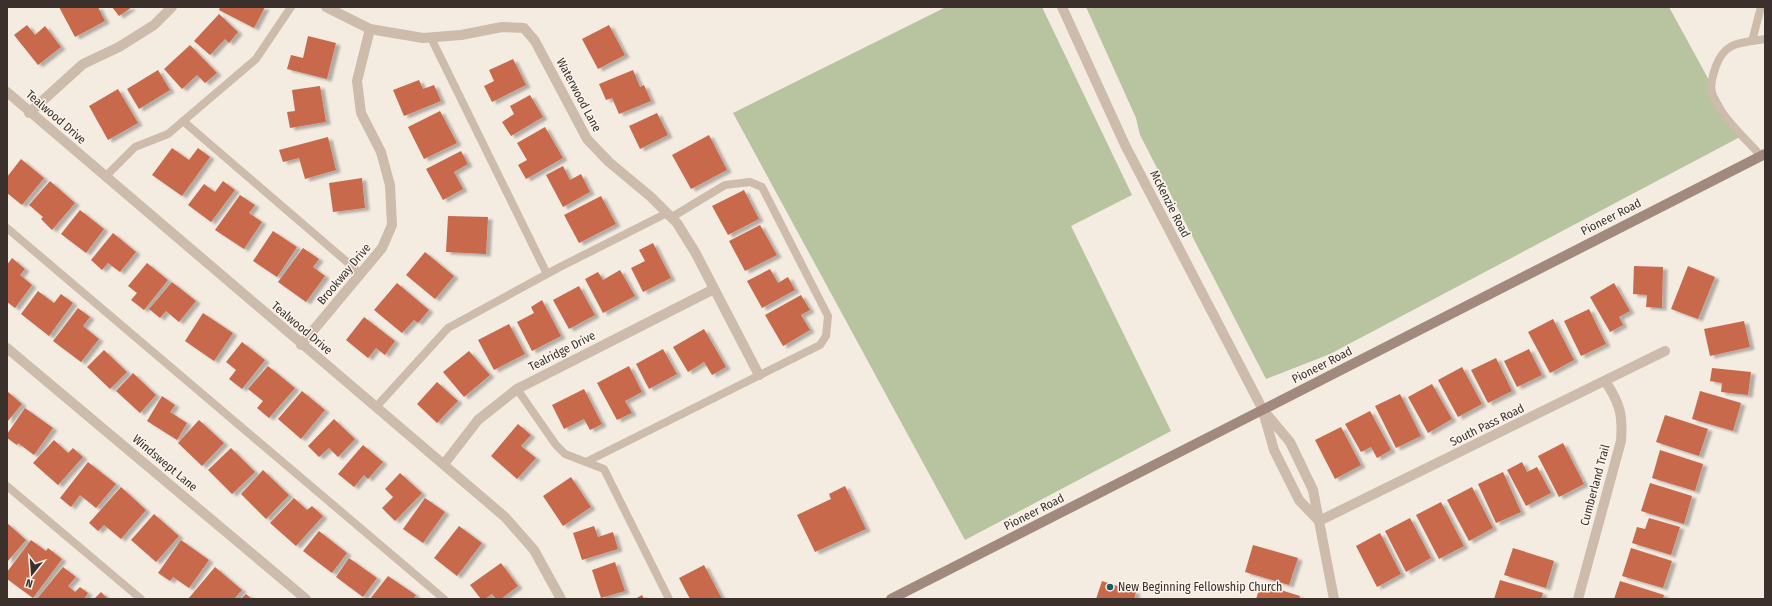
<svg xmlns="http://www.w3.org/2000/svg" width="1772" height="606" viewBox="0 0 1772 606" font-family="'Fira Sans Condensed',sans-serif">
  <defs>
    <filter id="shadow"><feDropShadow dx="4.5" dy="2.5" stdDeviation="1" flood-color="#0004"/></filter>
  </defs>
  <rect width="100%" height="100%" fill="#f4ebe1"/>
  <g fill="#b8c4a0">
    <path d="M946,7H1042L1132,195L1071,226L1171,431L965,540L733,113Z"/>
    <path d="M1086,7H1669L1740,137L1330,354L1266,379L1140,135L1136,118Z"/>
  </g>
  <g fill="#c8694b" filter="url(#shadow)">
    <path d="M59,7H98L105,21L75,37Z"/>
    <path d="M112,7H132L119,16Z"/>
    <path d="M220,7H265L254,28L219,10Z"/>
    <path d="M219,14L238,32L229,43L225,39L210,55L194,41Z"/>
    <path d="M27,25L35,35L45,26L61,47L38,65L14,35Z"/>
    <path d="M609,25L625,55L598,69L582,39Z"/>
    <path d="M308,36L336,43L327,79L287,69L291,55L303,58Z"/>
    <path d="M190,45L217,73L205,83L197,75L182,89L164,69Z"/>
    <path d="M513,59L526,85L492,102L484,86L494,81L489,70Z"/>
    <path d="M158,70L170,90L139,109L127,89Z"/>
    <path d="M633,70L640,87L644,85L651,101L619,114L612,98L606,100L599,84Z"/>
    <path d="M419,80L423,89L434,85L441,101L404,116L393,90Z"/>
    <path d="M320,86L326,122L290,128L287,112L295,111L292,90Z"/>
    <path d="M118,89L138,123L108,140L89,106Z"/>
    <path d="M530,95L543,117L511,136L502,122L514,114L510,106Z"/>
    <path d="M440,111L457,143L424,159L408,127Z"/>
    <path d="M657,113L668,135L640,149L629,126Z"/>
    <path d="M545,127L563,158L526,179L518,165L527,160L517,143Z"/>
    <path d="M709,135L727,170L691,189L672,155Z"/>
    <path d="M328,137L336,170L305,179L299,158L283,162L279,150Z"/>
    <path d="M172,148L189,160L198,148L210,157L182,196L152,175Z"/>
    <path d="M461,151L468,164L454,172L463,189L443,200L426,169Z"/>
    <path d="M21,159L44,178L22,205L7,193V177Z"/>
    <path d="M563,166L570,180L581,174L590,192L563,207L546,175Z"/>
    <path d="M362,178L365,208L333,212L329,183Z"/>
    <path d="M50,181L75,203L52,230L41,219L43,217L29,205Z"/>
    <path d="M223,181L235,190L211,222L188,205L204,184L215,192Z"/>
    <path d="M744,190L759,219L728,235L712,206Z"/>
    <path d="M240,195L255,205L249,213L262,222L244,249L215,230Z"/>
    <path d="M601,196L616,224L579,243L564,215Z"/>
    <path d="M80,210L104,229L86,253L61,234Z"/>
    <path d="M448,216L488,217L486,254L446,252Z"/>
    <path d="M760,225L777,255L745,271L729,241Z"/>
    <path d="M273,231L297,247L277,277L253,261Z"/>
    <path d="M113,233L136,252L120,272L108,263L102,270L91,260Z"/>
    <path d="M653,243L671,278L643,292L631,268L645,261L639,250Z"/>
    <path d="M303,248L319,259L313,267L325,276L306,302L278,282Z"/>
    <path d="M425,252L454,276L435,299L406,275Z"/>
    <path d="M12,258L25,269L20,275L32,285L15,308L7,302V265Z"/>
    <path d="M147,263L168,280L144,310L131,300L137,293L128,286Z"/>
    <path d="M1634,266L1663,267L1662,308L1646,307L1647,295L1633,294Z"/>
    <path d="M1688,266L1715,277L1698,319L1671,309Z"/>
    <path d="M770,269L778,283L788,277L795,290L762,308L747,281Z"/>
    <path d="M620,270L635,296L603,313L585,279L598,272L603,280Z"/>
    <path d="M172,282L196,301L179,322L166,311L160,318L149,309Z"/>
    <path d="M397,283L429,310L418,323L414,320L402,333L374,310Z"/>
    <path d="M1614,283L1630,311L1619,317L1623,325L1610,332L1590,297Z"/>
    <path d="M579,286L595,315L569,329L553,300Z"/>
    <path d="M38,291L54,303L61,294L73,303L49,336L21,314Z"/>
    <path d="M801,295L810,310L801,315L810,330L783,346L765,315Z"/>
    <path d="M542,300L561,336L532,351L517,322L534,313L531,307Z"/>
    <path d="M78,308L90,317L83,326L99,339L81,362L53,341Z"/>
    <path d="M1589,309L1606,344L1581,356L1564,321Z"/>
    <path d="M203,313L233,333L214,361L185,341Z"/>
    <path d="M364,317L395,341L385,355L376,348L368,358L346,340Z"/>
    <path d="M1553,319L1574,360L1550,373L1528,332Z"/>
    <path d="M1744,321L1750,347L1710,356L1704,329Z"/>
    <path d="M509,324L525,354L494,370L478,340Z"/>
    <path d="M704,329L726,367L712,375L704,362L688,372L673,347Z"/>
    <path d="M242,342L265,360L242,389L229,379L236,370L226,362Z"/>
    <path d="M663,349L677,374L649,389L636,364Z"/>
    <path d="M1529,349L1542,375L1517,387L1504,361Z"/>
    <path d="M104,350L127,372L110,389L87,367Z"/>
    <path d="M469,351L490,375L464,397L443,372Z"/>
    <path d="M1496,358L1512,391L1488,403L1471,370Z"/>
    <path d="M268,366L295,388L269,418L257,408L263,401L248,389Z"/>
    <path d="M629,366L642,392L625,401L632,413L617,420L597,383Z"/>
    <path d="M1462,367L1482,404L1458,417L1438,380Z"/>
    <path d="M1712,368L1751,372L1748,395L1721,392L1722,383L1710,381Z"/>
    <path d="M133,373L156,395L140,413L116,391Z"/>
    <path d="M437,382L458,401L437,423L417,404Z"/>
    <path d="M1432,384L1452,419L1428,433L1408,397Z"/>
    <path d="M584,389L602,424L590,430L584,419L564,429L552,405Z"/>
    <path d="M7,391L22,404L7,422Z"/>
    <path d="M302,391L325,410L301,439L278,419Z"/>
    <path d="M1700,391L1741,403L1733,431L1692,419Z"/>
    <path d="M1400,394L1421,436L1396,448L1375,406Z"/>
    <path d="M162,396L175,405L170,412L187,423L177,440L147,421Z"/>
    <path d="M25,408L53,428L34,455L18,443L17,445L7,438V434Z"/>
    <path d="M1370,411L1391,450L1377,458L1371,447L1361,452L1345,424Z"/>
    <path d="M1665,415L1708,429L1699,456L1656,442Z"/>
    <path d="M334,419L355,439L338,457L329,448L319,457L308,446Z"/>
    <path d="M199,420L224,443L202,466L178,443Z"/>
    <path d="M518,424L531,435L521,446L536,458L517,479L491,456Z"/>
    <path d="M1341,427L1361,465L1335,479L1315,440Z"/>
    <path d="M54,440L68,453L73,448L83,457L58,485L33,463Z"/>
    <path d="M1563,443L1584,484L1559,497L1538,456Z"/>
    <path d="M363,445L383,462L368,479L364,475L354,487L338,474Z"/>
    <path d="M231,448L255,472L232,494L208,470Z"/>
    <path d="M1660,450L1703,464L1695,491L1652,478Z"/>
    <path d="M88,462L116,484L96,508L80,495L71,507L60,498Z"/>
    <path d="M1522,462L1527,472L1537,467L1551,493L1526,506L1507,470Z"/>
    <path d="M263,470L289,495L266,519L241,494Z"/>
    <path d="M1503,472L1521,512L1496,523L1478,484Z"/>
    <path d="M400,473L422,493L395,521L382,508L393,497L385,489Z"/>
    <path d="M571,477L591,507L563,526L543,496Z"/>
    <path d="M1650,483L1692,496L1684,524L1641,511Z"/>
    <path d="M845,486L866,529L815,552L797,515L831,499L829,494Z"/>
    <path d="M121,487L146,510L121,539L104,525L98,531L89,523Z"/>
    <path d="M1472,487L1493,528L1469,541L1447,500Z"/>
    <path d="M294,498L307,510L312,506L323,516L296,546L270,523Z"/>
    <path d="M425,498L445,512L423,543L403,529Z"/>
    <path d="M1441,502L1464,546L1439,559L1416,515Z"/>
    <path d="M154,514L179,536L156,562L131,540Z"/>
    <path d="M1410,518L1431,558L1406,572L1385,531Z"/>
    <path d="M1649,518L1680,527L1671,555L1632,543L1637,527L1645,529Z"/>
    <path d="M7,523L26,540L7,562Z"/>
    <path d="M459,526L482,543L457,576L434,558Z"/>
    <path d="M594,526L598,537L613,532L618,549L582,560L573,533Z"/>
    <path d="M319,531L347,553L332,573L303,551Z"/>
    <path d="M1380,533L1401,574L1377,587L1356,546Z"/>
    <path d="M31,540L46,551L48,548L62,559L33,598L7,579V572Z"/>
    <path d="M181,540L209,560L189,588L173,577L170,581L158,573Z"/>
    <path d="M1253,545L1298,558L1289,585L1245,572Z"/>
    <path d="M1513,548L1554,561L1546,588L1504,575Z"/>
    <path d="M1631,548L1672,561L1663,588L1622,576Z"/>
    <path d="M349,558L377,578L363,597L336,577Z"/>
    <path d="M615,562L625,591L601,598L592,570Z"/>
    <path d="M501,563L518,586L501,599H496L492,594L485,599H481L470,585Z"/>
    <path d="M704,565L722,599H690L679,578Z"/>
    <path d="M63,567L76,577L68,586L75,592L80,587L88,593L84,599H37Z"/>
    <path d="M215,567L242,590L234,599H188Z"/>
    <path d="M388,576L416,595L413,599H370Z"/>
    <path d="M1500,580L1543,593L1541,599H1494Z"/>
    <path d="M1102,581L1136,592L1134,599H1096Z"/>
    <path d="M1620,581L1664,595L1663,599H1614Z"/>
    <path d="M1261,584L1300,596L1299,599H1256Z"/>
    <path d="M101,592L108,599H94Z"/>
    <path d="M246,594L252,599H241Z"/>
    <path d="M642,595L644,599H635Z"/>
  </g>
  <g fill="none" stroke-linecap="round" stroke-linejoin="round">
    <g stroke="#cdbbac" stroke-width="8">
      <path d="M431,38L547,274"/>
      <path d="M1752,41L1761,7"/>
      <path d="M183,121L361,274"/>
      <path d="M1761,156C1746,139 1718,114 1712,93C1710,86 1713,74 1716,66C1725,41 1742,43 1765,39"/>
      <path d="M105,177L135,147L168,134L256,59L291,7"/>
      <path d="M7,228L444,599"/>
      <path d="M517,389L556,445L565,454L604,469L669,599"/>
      <path d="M376,407L448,328L558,268L667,213"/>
      <path d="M586,462L820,345L826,336L828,316L762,187L750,182L725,185L672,217"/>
      <path d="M7,486L141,599"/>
    </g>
    <g stroke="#cdbbac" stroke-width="10">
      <path d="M326,7L370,29L423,38L461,35L502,27L524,28L535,41L587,139L609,162L651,197L677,223L695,252L759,375"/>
      <path d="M7,92L505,517L534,550L561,599"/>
      <path d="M29,113L83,64L119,47L154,25L172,7"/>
      <path d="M301,345L382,248L392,225L390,185L381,152L361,113L357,81L370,29"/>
      <path d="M7,348L306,599"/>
      <path d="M1263,410L1290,442L1313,490L1334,599"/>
      <path d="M1264,415L1274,450L1299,500L1319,521"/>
      <path d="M444,464L478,420L517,389L714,289"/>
      <path d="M1319,521L1665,351"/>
      <path d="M1578,599L1621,441C1623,415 1620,403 1605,381"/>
    </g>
    <path stroke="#cdbbac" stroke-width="10" d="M1062,7L1125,145L1263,410"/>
    <path stroke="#a18a7d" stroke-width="10" d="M891,599L1765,154"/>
  </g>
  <circle fill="#1f5a5e" stroke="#fbf5ee" stroke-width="1.5" cx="1110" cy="587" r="4"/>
  <g text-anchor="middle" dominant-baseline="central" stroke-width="3" stroke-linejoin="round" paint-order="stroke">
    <g font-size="12" fill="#3b302b" stroke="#fbf5ee">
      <text transform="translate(579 95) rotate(62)">Waterwood Lane</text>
      <text transform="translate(56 117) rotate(41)">Tealwood Drive</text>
      <text transform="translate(1170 204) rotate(63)">McKenzie Road</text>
      <text transform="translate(1611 217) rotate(-27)">Pioneer Road</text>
      <text transform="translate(344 274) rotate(-50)">Brookway Drive</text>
      <text transform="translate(302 328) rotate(40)">Tealwood Drive</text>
      <text transform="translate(562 351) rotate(-27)">Tealridge Drive</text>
      <text transform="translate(1322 365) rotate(-27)">Pioneer Road</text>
      <text transform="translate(1487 425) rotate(-26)">South Pass Road</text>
      <text transform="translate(165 463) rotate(40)">Windswept Lane</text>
      <text transform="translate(1595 485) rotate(-75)">Cumberland Trail</text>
      <text transform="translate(1034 512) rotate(-27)">Pioneer Road</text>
    </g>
    <g font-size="12" fill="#3b302b" stroke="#fbf5ee" text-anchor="start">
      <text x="1118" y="587">New Beginning Fellowship Church</text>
    </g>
  </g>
  <rect width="1772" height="606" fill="none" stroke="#3b302b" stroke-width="16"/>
  <g transform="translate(32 574) rotate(197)" stroke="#fbf5ee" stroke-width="3" paint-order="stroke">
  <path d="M0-3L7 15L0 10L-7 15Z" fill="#3b302b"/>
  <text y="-6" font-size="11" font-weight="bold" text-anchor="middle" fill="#3b302b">N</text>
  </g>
</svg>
